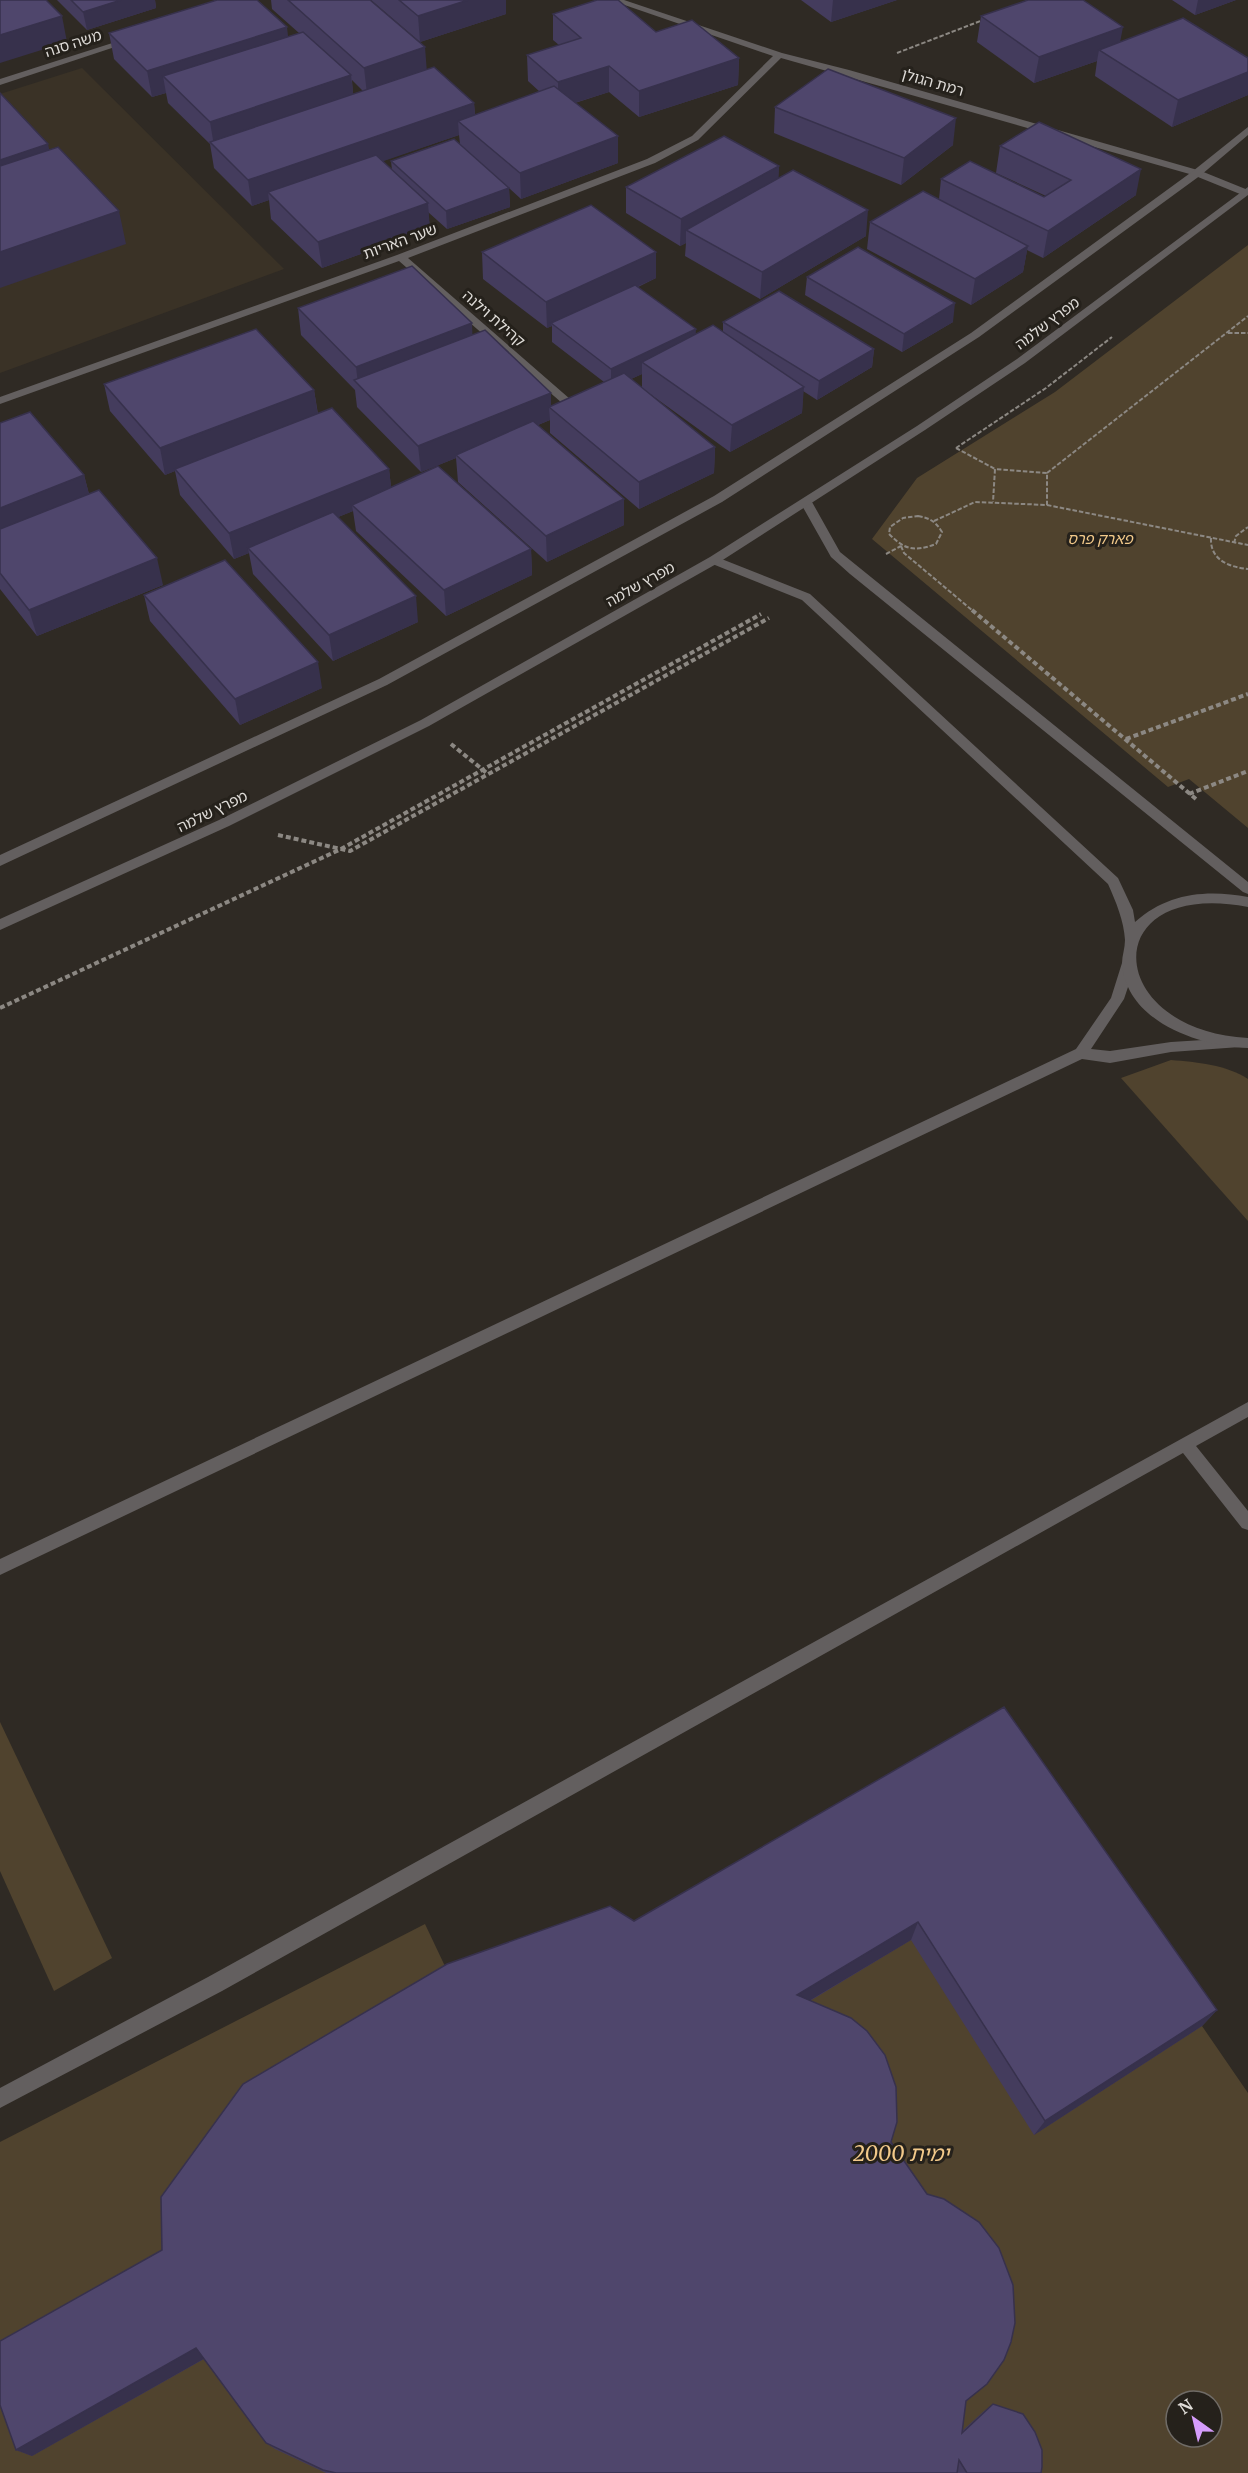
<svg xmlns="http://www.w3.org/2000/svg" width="1248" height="2473" viewBox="0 0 1248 2473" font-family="Merriweather,'Noto Sans Hebrew',serif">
  <rect width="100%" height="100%" fill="#2f2a24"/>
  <path fill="#3a3226" d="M82,68L284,269L0,373V94Z"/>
  <g fill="#50432e" fill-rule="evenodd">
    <path d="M1248,245V828L1189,779L1168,787L872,539L917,478L1055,392Z"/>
    <path d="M1171,1060C1196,1062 1227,1065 1248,1079V1221L1121,1078Z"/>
    <path d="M0,1722L112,1958L54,1991L0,1871Z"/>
    <path d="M835,1821L1202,2026L1248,2093V2473H0V2142L425,1924L452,1981L633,1939ZM1176,2401H1212V2437H1176Z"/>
  </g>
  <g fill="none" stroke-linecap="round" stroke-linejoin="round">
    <g stroke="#8c8883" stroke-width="2" stroke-dasharray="4.5 2" stroke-linecap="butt">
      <path d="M897,53L983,20"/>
      <path d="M1228,333H1248"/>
      <path d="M956,448L1046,388L1112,337"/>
      <path d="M956,448L995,469"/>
      <path d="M1047,473L1248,316"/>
      <path d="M1047,505L1248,545"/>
      <path d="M918,516C930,518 936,522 942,532L936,544C914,552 905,550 889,534L890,527L903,518Z"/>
      <path d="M934,521L975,502L1047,505V473L995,469L993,502"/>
      <path d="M1211,538C1210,560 1229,567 1248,569"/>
      <path d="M1234,543L1236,536L1248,527"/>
      <path d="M901,546L904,553L973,611"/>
      <path d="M886,554L901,546"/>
    </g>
    <g stroke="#8c8883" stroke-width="4" stroke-dasharray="5 3" stroke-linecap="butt">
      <path d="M972,610L1196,799"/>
      <path d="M1126,739L1248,694"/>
      <path d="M451,744L488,774"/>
      <path d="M1189,794L1248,771"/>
      <path d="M278,835L350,851L769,618"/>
      <path d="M0,1008L341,849L761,614"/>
    </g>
    <g fill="#635f5f" fill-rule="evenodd">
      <path d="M1129,958L1136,963L1124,999L1091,1049L1110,1051L1171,1042L1235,1038L1240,1039L1242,1043L1240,1047L1171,1052L1110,1063L1082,1059L0,1575V1559L1076,1049L1111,998L1122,963Z"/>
      <path d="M1248,1402V1417L1196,1446L1248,1511V1530L1242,1528L1183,1453L222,1991L0,2108V2088L208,1977Z"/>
    </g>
    <g fill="#635f5f" fill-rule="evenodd">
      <path d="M610,0H624L782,53L849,70L1201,171L1248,190V193L1240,194L1193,175L781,58L698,140L655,163L408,258L570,399V403H562L399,261L0,404V397L397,255L647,159L692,136L773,56Z"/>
      <path d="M128,38L136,40L0,85V79Z"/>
      <path d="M806,498L812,502L840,552L1248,882V894L1243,892L850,574L831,557L800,502Z"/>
      <path d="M714,556L810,594L1118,878L1133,910L1135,922C1167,893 1207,889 1248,897V907C1096,878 1102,1030 1248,1038V1048C1199,1046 1126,1022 1122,963C1122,956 1125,948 1125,940C1124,921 1116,902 1108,884L802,600L710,563L708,560Z"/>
    </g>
    <g fill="#635f5f" fill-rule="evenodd">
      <path d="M1248,127V135L1201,175L979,337L722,502L387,685L0,866V855L379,679L714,496L971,333L1193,171Z"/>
      <path d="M1248,187V195L1025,363L925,430L718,563L429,726L229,826L0,930V919L219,820L421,720L710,557L917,426L1017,359Z"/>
    </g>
  </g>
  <g fill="#443c5d" fill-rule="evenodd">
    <path d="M57,0H155L156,8L87,30Z"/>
    <path d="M271,0H370L427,70L474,103L475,115L540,92L528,81L527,55L559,45L553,40V14L656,32L739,58L738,85L639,117L609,92L575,103L618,136V163L521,199L509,188L510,207L447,229L428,212L430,229L322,268L271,219L269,200L252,206L214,168L210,144L168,103L166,93L152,97L114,59L109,33L288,37L299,33L272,9ZM352,80L363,91L353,94ZM459,135L460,144L391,161L392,170L382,161Z"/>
    <path d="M371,0H506V14L420,42Z"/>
    <path d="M801,0H897L831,22Z"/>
    <path d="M1172,0H1236L1195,15Z"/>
    <path d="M981,16L1120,42L1248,58V95L1172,127L1095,76L1097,61L1034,83L977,42Z"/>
    <path d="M775,107L953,145L901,185L774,133Z"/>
    <path d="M1000,146L1136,195L1043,258L1027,250L1023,272L971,305L867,249L870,222L939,199L941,179L1044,197L1046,196L996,173Z"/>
    <path d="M779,166L778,178L866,236L760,299L685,256L686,243L680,246L626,213V187Z"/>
    <path d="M482,252H656V278L638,287L696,334L723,332V322L874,349L872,367L817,400L803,391L802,413L730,452L646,391L715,447L714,473L639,509L550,433V420L538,425L624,525L547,562L458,482L456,458L421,472L357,407L355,390L301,335L298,308L473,335L551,393V406L604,382L552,342V326L547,328L483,279ZM642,374V388L631,379Z"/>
    <path d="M807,277L953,322L902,352L805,295Z"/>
    <path d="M104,384L314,390L318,414L389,469L391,487L531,549L532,575L446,616L356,531L353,511L338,517L418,622L333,661L253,574L249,553L234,559L180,495L175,471L165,475L110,411Z"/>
    <path d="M0,423L84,475L89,494L163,585L37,636L0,589Z"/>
    <path d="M144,595L322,688L240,725L150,621Z"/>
    <path d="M1004,1707L1217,2010L1202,2026L1034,2135L911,1940L810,2001L891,2142L966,2401L962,2431L984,2411L993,2404L1041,2473H326L275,2449L266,2443L204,2359L32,2456L16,2450L162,2250L634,1921Z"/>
  </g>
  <g fill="#37314c">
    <path d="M121,0H155L156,8L87,30L83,12Z"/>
    <path d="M468,0H506V14L420,42L418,16Z"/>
    <path d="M833,0H897L831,22Z"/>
    <path d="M1198,0H1236L1195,15Z"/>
    <path d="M62,16L67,42L0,63V35Z"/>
    <path d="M287,27L290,53L163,76L166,93L152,97L147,71Z"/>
    <path d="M1123,27L1118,53L1099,50L1097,61L1034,83L1039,57Z"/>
    <path d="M425,47L427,73L367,94L364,68Z"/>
    <path d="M739,58L738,85L639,117V91Z"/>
    <path d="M609,66V92L558,108V82Z"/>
    <path d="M1248,72V95L1172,127L1178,100Z"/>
    <path d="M351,75L354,101L214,146L210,122Z"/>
    <path d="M474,103L476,129L458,121L459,135L274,199L268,192L269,200L252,206L248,180Z"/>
    <path d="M956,118L953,145L901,185L904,158Z"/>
    <path d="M618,136V163L521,199L520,173Z"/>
    <path d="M48,144L54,171L0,189V160Z"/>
    <path d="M779,166L778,193L686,230V243L680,246L681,219Z"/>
    <path d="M1141,169L1136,195L1043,258L1048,231Z"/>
    <path d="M509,188L510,207L447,229L446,211Z"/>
    <path d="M428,203L430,229L322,268L318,242Z"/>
    <path d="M868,210L866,236L760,299L762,272Z"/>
    <path d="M119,211L126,244L0,288V252Z"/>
    <path d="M1028,246L1023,272L971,305L975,279Z"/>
    <path d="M656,252V278L554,325L551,323L552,326L547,328L546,302Z"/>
    <path d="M955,303L953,322L902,352L904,334Z"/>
    <path d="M472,323L473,350L358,384L356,367Z"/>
    <path d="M696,329L695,348L642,362V374L611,388V369Z"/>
    <path d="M874,349L872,367L817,400L819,381Z"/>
    <path d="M804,387L802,413L730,452L732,425Z"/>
    <path d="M314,390L318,416L175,469V471L165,475L160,448Z"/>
    <path d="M551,393V409L549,407L550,420L458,457L456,455V458L421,472L418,446Z"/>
    <path d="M715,447L714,473L639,509V482Z"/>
    <path d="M389,469L392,495L352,505L353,511L252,552L248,548L249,553L234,559L229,533Z"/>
    <path d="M84,475L91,502L0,538V508Z"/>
    <path d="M624,499V525L547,562L546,536Z"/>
    <path d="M531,549L532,575L446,616L444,590Z"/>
    <path d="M157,558L163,585L37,636L29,610Z"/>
    <path d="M416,596L418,622L333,661L329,635Z"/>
    <path d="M318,662L322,688L240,725L235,699Z"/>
    <path d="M918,1922L911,1940L792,2011L797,1995Z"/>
    <path d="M1217,2010L1202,2026L1034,2135L1045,2121Z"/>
    <path d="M196,2348L207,2357L32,2456L16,2450Z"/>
  </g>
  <g fill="#4f466c" stroke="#37314c" stroke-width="1.5">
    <path d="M0,0H46L62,16L0,35Z"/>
    <path d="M71,0H121L83,12Z"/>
    <path d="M217,0H257L287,27L147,71L109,33Z"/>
    <path d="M288,0H370L425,47L364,68Z"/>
    <path d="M399,0H468L418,16Z"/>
    <path d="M597,0H618L656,32L692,20L739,58L639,91L609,66L558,82L527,55L581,38L553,14Z"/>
    <path d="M1028,0H1083L1123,27L1039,57L981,16Z"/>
    <path d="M1183,18L1248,58V72L1178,100L1099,50Z"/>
    <path d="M303,32L351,75L210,122L163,76Z"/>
    <path d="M434,67L474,103L248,180L210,142Z"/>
    <path d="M828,69L956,118L904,158L775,107Z"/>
    <path d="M554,86L618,136L520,173L458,121Z"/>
    <path d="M0,93L48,144L0,160Z"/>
    <path d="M1039,122L1141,169L1048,231L941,179L970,161L1044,197L1071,180L1000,146Z"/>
    <path d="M724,136L779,166L681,219L626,187Z"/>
    <path d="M454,139L509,188L446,211L391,161Z"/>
    <path d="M58,147L119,211L0,252V166Z"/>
    <path d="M376,155L428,203L318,242L268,192Z"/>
    <path d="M793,170L868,210L762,272L686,230Z"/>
    <path d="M923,191L1028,246L975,279L870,222Z"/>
    <path d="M591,205L656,252L546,302L482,252Z"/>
    <path d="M858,247L955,303L904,334L807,277Z"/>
    <path d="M412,266L472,323L356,367L298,308Z"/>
    <path d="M635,285L696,329L611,369L551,323Z"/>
    <path d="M779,291L874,349L819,381L723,322Z"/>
    <path d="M713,325L804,387L732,425L642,362Z"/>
    <path d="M256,329L314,390L160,448L104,384Z"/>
    <path d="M485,330L551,393L418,446L354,380Z"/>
    <path d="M624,373L715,447L639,482L549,407Z"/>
    <path d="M332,408L389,469L229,533L175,469Z"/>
    <path d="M30,412L84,475L0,508V423Z"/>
    <path d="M533,421L624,499L546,536L456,455Z"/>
    <path d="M438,466L531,549L444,590L352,505Z"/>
    <path d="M99,490L157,558L29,610L0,573V529Z"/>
    <path d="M333,512L416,596L329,635L248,548Z"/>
    <path d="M225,560L318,662L235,699L144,595Z"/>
    <path d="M1004,1707L1217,2010L1045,2121L918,1922L797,1995L851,2018L867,2031L885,2055L896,2087L897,2122L891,2142L927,2194L944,2199L979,2222L999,2248L1013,2285L1015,2323L1011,2342L1004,2360L987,2384L966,2401L962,2433L993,2404L1023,2414L1035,2432L1042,2450V2467L1041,2473H967L959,2460L957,2473H336L323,2470L266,2443L196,2348L16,2450L0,2405V2341L162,2250L161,2197L243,2084L447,1964L610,1906L634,1921Z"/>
  </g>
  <g text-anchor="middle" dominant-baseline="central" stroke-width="6" stroke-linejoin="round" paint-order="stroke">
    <g font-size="15" fill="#dedbd7" stroke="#25211b">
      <text transform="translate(73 43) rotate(-18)">משה סנה</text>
      <text transform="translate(933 82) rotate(16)">רמת הגולן</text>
      <text transform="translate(400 241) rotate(-20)">שער האריות</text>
      <text transform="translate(494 318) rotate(41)">קהילת וילנה</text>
      <text transform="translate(1047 323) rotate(-37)">מפרץ שלמה</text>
      <text transform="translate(640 584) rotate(-29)">מפרץ שלמה</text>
      <text transform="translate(212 811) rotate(-26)">מפרץ שלמה</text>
    </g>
    <g font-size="15" font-style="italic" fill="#f2c98a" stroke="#25211b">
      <text x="1100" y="538">פארק פרס</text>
    </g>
    <g font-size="21" font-style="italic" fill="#f2c98a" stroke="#25211b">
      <text x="901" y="2153">ימית 2000</text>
    </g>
  </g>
  <g transform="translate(1194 2419) rotate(326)"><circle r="28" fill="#25211b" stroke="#6f6b66" stroke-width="1.5"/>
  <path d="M0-4.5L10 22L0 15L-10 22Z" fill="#d59cfb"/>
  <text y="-9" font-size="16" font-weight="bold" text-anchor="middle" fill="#dedbd7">N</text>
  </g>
</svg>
